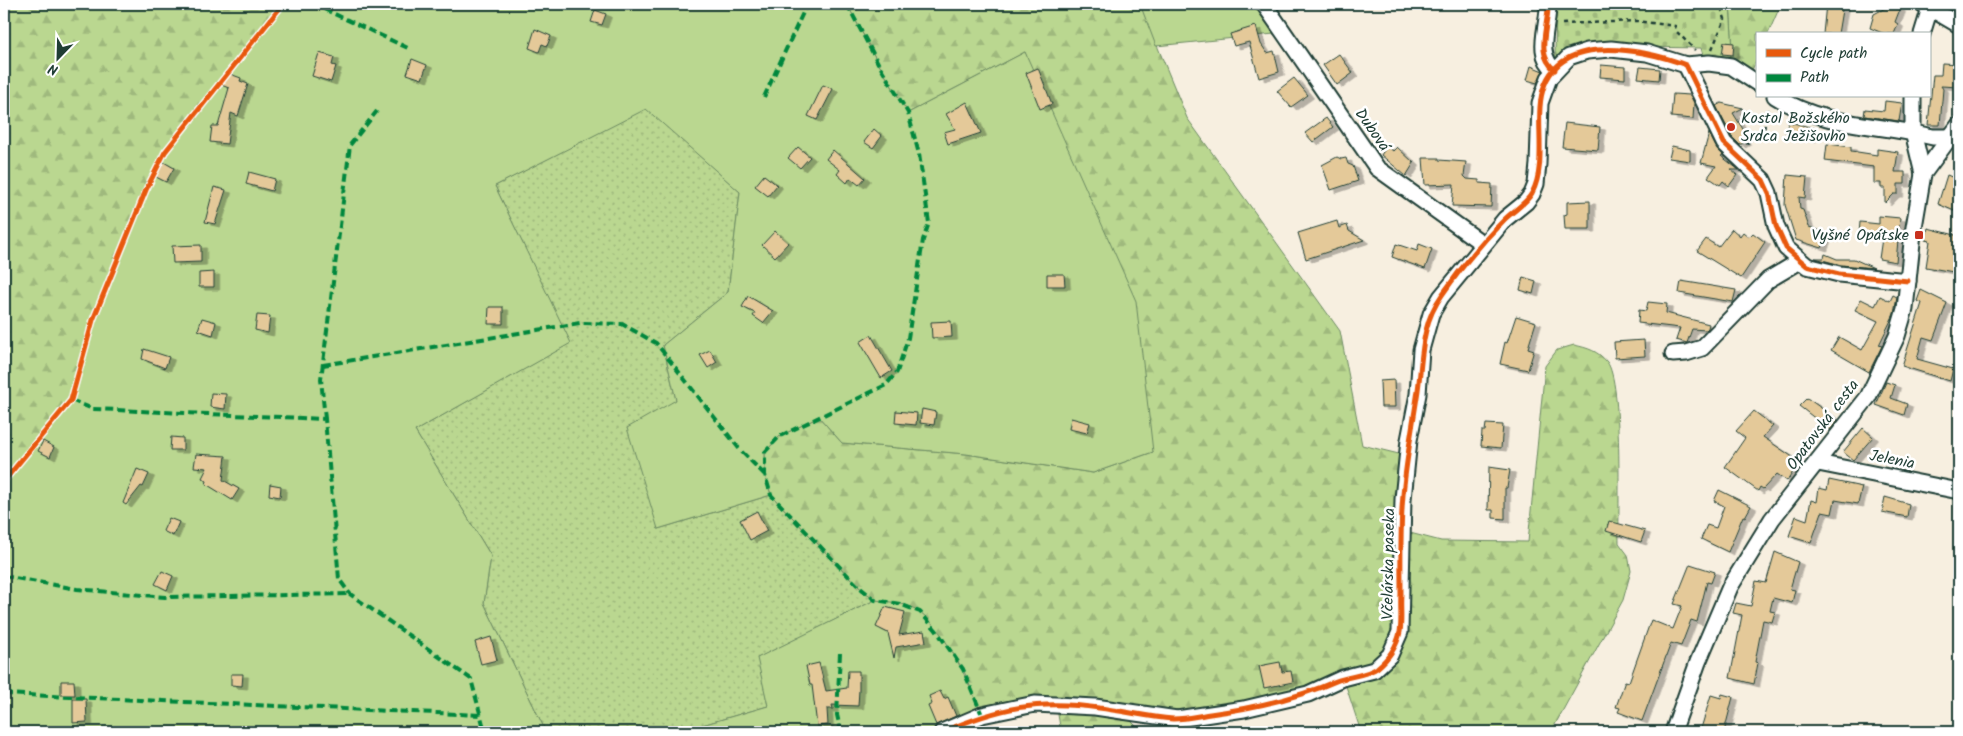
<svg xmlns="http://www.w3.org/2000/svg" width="1963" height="736" viewBox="0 0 1963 736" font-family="Kalam,sans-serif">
  <defs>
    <pattern id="grass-dots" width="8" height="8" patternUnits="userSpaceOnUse" patternTransform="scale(1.25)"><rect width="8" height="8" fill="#bad790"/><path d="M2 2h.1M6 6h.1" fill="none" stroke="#9fb97d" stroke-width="1.8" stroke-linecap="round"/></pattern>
    <pattern id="forest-firs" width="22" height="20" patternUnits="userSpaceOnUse" patternTransform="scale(1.25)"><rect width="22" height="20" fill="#bad790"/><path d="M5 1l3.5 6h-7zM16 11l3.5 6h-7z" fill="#9fb97d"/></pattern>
    <pattern id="cemetery-stones" width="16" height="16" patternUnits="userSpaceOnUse" patternTransform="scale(1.25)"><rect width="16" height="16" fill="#bad790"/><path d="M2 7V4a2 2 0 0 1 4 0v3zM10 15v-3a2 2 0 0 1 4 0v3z" fill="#9fb97d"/></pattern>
    <filter id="shadow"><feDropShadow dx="5.5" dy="3" stdDeviation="0" flood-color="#0004"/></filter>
  </defs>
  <rect width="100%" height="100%" fill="#f7efe0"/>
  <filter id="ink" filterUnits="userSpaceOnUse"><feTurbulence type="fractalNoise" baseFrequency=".02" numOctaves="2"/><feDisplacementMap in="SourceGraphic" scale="10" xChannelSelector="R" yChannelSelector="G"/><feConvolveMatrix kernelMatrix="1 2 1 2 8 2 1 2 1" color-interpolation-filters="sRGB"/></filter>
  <g filter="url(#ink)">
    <path fill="url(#grass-dots)" stroke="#6c8a62" d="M646,108L740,192L728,292L663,345L676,400L658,529L771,495L858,586L875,600L758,658L768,706L678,732H546L484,603L491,556L415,431L570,343L495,186Z"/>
    <g fill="url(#forest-firs)" stroke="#6c8a62">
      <path d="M4,4H283L165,152L146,190L93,320L71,400L4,481Z"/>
      <path d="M847,4H1140L1187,118L1340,331L1362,445L1407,456L1400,632L1374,670L1200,715L1095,707L982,715L963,669L936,630L920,612L900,604L875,600L858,586L771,495L765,475V452L780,436L819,417L842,443L966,454L1093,473L1153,452L1025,52L908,113L878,63Z"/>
      <path d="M1730,4H1781L1768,34H1757V59L1749,77L1731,66L1728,58L1733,51Z"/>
      <path d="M1574,345C1588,348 1598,351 1607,362C1623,382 1618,510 1619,543L1628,555L1631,571L1623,600L1551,732H1361L1345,683L1391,662L1406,532L1441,541L1528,542L1545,366L1557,350Z"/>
      <path d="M1057,709L1126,716L1142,732H1061Z"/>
    </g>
    <path fill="url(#cemetery-stones)" stroke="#6c8a62" d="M1556,4H1730L1733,51L1728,58L1703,55L1701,48L1580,46L1555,59Z"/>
    <g fill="#bad790" stroke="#6c8a62">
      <path d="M283,4H847L878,63L908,113L1025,52L1136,301L1153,452L1093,473L966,454L842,443L819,417L780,436L765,452V475L771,495L658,529L627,428L676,400L663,345L728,292L740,192L646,109L495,186L571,343L415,431L491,556L484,603L546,732H4V481L71,400L93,320L146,190L165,152Z"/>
      <path d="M1140,4H1264L1284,33L1156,46Z"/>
      <path d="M875,600C890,602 908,603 920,612C948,633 969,684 982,715L942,732H678L768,706L757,658Z"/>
    </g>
    <g fill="#e4c999" stroke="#1f3d34" filter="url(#shadow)">
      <path d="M1826,4H1843L1838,34H1823Z"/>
      <path d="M1891,5L1900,9L1895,22L1898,24L1894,34H1885L1870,28L1874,14Z"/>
      <path d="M595,10L606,14L602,25L591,22Z"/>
      <path d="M1256,26L1261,44L1267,53L1274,51L1279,72L1259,78L1249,42L1234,46L1230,34Z"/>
      <path d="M535,29L551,36L547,46L542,44L539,52L529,48Z"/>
      <path d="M1724,42L1734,43L1733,55L1722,54Z"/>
      <path d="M319,53L334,57L332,65L336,66L331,82L312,76Z"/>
      <path d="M1339,54L1353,73L1337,85L1323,65Z"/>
      <path d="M412,59L427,65L422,79L407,74Z"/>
      <path d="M1942,63L1959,64V87L1941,86L1943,89L1940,125H1928L1933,75H1941Z"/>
      <path d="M1601,65L1625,67V79L1600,77Z"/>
      <path d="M1531,66L1543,71L1537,83L1527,80Z"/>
      <path d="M1640,67L1660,69L1659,80L1638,78Z"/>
      <path d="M1038,68L1052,104L1040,109L1026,73Z"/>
      <path d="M230,74L241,78L240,81L248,84L238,116L231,113L227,144L210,142L212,126H218L229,88L221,85Z"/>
      <path d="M1294,78L1308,95L1291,107L1277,91Z"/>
      <path d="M823,85L833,89L817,120L808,116Z"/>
      <path d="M1673,94L1690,95L1694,103L1693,119L1671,117Z"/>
      <path d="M1885,101L1902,103L1899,121L1864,116L1865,109L1884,111Z"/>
      <path d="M967,102L981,133L948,144L944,132L955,129L946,114Z"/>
      <path d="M1721,103L1743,108L1733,113L1746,134L1742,137L1745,142L1740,145L1732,137L1716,106Z"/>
      <path d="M1326,118L1333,127L1313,142L1305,133Z"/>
      <path d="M1789,122L1814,128L1810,139L1785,132Z"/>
      <path d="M1565,123L1600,127L1598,150L1562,147Z"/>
      <path d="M874,129L882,136L873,148L864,142Z"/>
      <path d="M1709,133L1716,147L1723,155L1721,156L1739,170H1731L1737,175L1729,186L1723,181L1720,185L1708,177L1716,166L1701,163Z"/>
      <path d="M1827,144L1851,147V151L1877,155V149L1898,152L1895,172H1905V184H1898V194H1894L1885,203V188H1881V183H1874V167L1825,161Z"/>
      <path d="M1387,146L1393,151L1397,147L1414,163L1406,176L1381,155Z"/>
      <path d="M1672,146L1690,150V161L1669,158Z"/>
      <path d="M798,147L810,157L800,168L788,158Z"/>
      <path d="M833,150L865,178L859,185L850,178L847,183L837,174L840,170L826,159Z"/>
      <path d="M1337,157L1341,159L1346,158L1348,164L1353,166L1358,181L1331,190L1322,165Z"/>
      <path d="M1423,158H1439V160L1466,162L1464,176L1467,179L1479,180V183L1492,184L1491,207L1452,206L1454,184L1425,185Z"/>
      <path d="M162,161L174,168L166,182L154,176Z"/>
      <path d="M249,172L275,179L272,191L246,184Z"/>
      <path d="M764,175L777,185L768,196L755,186Z"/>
      <path d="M1787,175L1807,177L1805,198L1799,197L1800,209L1803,210L1809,227L1827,233L1822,248L1796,240L1785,205Z"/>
      <path d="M1947,175L1959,180V213L1938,204Z"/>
      <path d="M214,187L226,190L215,224L205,222Z"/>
      <path d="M1590,201V229H1565L1564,215L1567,214V202Z"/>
      <path d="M1879,216L1900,218L1896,262L1879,259L1882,238L1859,234L1860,222L1879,224Z"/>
      <path d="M1337,221L1339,228L1347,225L1349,231L1364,240L1306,259L1298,233Z"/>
      <path d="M1928,228L1959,236V273L1926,267L1930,241L1925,240Z"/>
      <path d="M1732,229L1740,236L1743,232L1749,237L1753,233L1765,242L1741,278L1697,251L1706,239L1718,247Z"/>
      <path d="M775,231L788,243L775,257L762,245Z"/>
      <path d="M1396,244L1417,251L1419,244L1432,249L1425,269L1392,257Z"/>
      <path d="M201,245V262L173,263L172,246Z"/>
      <path d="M1825,254L1837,259H1854L1874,268L1841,265L1815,258H1824Z"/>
      <path d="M214,272V287H199V273Z"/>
      <path d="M1047,274H1064L1065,286H1047Z"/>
      <path d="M1523,277L1536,281L1533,294L1520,290Z"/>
      <path d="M1681,281L1736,290L1733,302L1679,293Z"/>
      <path d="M1921,290L1947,303L1933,340L1923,337L1917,359L1953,369L1950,381L1902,366L1922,303L1917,301Z"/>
      <path d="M1893,295L1897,297L1894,314L1879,345L1882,346L1869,372L1831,350L1839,337L1862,350L1878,321L1855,310L1861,299L1875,306L1880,296L1890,301Z"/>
      <path d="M748,296L773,311L763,323L753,316L755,313L742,307Z"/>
      <path d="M1648,302L1667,304L1666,313L1709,324L1708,328L1706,330L1692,329L1687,343L1676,340L1680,328L1638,323L1639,310L1646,311Z"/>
      <path d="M489,307H503V324H488Z"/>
      <path d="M257,315L270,316L268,333L255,330Z"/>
      <path d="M1516,316L1536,322L1528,348L1534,350L1528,370L1500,364L1505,342L1507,343Z"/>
      <path d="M202,318L216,322L213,335L198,330Z"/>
      <path d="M951,321L952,337L932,338L931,322Z"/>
      <path d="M871,335L892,371L881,378L860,342Z"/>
      <path d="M1644,340L1645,356L1615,358L1614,342Z"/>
      <path d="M144,349L169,357L165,368L142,359Z"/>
      <path d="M710,350L717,362L708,368L700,355Z"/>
      <path d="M1394,380L1395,407H1381L1380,381Z"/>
      <path d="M1886,382L1895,385L1891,398L1907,404L1904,415L1876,405Z"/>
      <path d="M211,393L226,394L225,409L210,407Z"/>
      <path d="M1807,398L1838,420L1830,430L1799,406Z"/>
      <path d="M922,409L936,412L934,425L920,423Z"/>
      <path d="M896,411L917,413L916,425L895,423Z"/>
      <path d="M1754,411L1773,426L1763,437L1800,462L1787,481L1777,474L1763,489L1760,487L1758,491L1725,467L1745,438L1736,431Z"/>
      <path d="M1071,418L1090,423L1087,433L1069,429Z"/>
      <path d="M1486,424L1503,425L1501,448L1481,446L1482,431H1485Z"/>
      <path d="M1863,428L1873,437L1853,460L1843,452Z"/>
      <path d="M171,437L183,438V450H170Z"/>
      <path d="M43,441L54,447L50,457L38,451Z"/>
      <path d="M196,454L226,456L223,480L239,489L232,500L206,484L207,481L202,478L207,468L194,467Z"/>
      <path d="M1489,467L1510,470L1507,488H1505V519L1493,518V510H1488Z"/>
      <path d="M137,469L149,474L143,487L141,486L126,505L123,503Z"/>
      <path d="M1829,480L1862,487L1858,504L1835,500L1832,514L1822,512L1811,543L1789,536L1796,516L1807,520L1811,500L1817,502L1819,488L1827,490Z"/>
      <path d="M270,484L281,486L280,497L269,495Z"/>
      <path d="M1719,490L1751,506L1745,517L1743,516L1728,552L1701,539L1707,525L1716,528L1724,506L1714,501Z"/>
      <path d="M1885,497L1909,504L1907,517L1882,512Z"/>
      <path d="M757,511L767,531L750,540L740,520Z"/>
      <path d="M169,518L179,522L173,536L163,531Z"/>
      <path d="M1609,521L1645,531L1641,542L1606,531Z"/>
      <path d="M1775,552L1798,562L1790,589L1795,590L1792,603L1773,598L1770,611L1775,612L1772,622L1763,620L1755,662L1758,663L1754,684L1730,678L1742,615L1733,613L1736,603L1751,606L1756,581L1766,583Z"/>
      <path d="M1690,564L1715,572L1711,583L1707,582L1697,622L1691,620L1681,646L1671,643L1642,721L1618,712L1620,708L1616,707L1625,681L1629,682L1651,620L1673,629L1682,606L1674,604Z"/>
      <path d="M162,571L173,576L167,590L155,584Z"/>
      <path d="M885,607L905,612L899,635L924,631L926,642L896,647L894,658L888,633L876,627Z"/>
      <path d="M491,637L497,660L481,664L475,642Z"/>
      <path d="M1280,662L1282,672L1291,671L1293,682L1264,688L1259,666Z"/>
      <path d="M819,663L826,691L847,688L848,671H859V690L858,706L832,705L833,709H827L828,725L817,726L812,685H810L806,666Z"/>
      <path d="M231,674H243L242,686L231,685Z"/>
      <path d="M61,681H74L75,695H61Z"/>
      <path d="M940,691L944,699L948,697L956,716L936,725L928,706L932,704L929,696Z"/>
      <path d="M1722,694L1733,697L1724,732H1700L1711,695L1721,698Z"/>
      <path d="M73,699H86L87,722L73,723Z"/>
    </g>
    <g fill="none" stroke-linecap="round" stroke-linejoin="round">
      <g stroke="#1f3d34" stroke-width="19">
        <g id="street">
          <path d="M1264,4L1377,168L1483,244"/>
          <path d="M1548,4C1549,26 1534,54 1555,70"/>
          <path d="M1923,4L1959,25"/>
          <path d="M1958,4L1959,7"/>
          <path d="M1922,34L1930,8"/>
          <path d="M1686,65L1724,143L1763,180L1769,193L1776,226L1786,248L1807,266L1839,274L1908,281"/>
          <path d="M1775,96C1826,128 1877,123 1933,137H1949"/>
          <path d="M1913,96V132L1923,174"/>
          <path d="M1673,354L1686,353L1702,348L1768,280L1800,261"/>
          <path d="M1818,463L1959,491"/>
          <path d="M942,732L982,715L1035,704L1095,707L1177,719L1244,709L1308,694L1343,678L1374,670L1390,655L1400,632L1403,499L1409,440L1418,394L1421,350L1431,314L1441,297L1505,219L1526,202L1532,194L1536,184L1538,164L1540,103L1549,78L1569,57L1587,51L1611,49L1647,53L1686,65L1709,63L1731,66L1757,83"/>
          <path d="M1673,732L1698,662L1730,587L1772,519L1868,397L1897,336L1905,309L1913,233L1923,174L1959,125"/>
        </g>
      </g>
      <g stroke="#1f3d34" stroke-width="2.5" stroke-dasharray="4 4" stroke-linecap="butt">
        <path d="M1562,24L1637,21L1675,26L1676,31L1695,50"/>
        <path d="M1712,49L1725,19L1720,4"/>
        <path d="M1746,144L1764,130L1768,107"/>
      </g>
      <use href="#street" stroke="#fff" stroke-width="15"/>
      <g stroke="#00873e" stroke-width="4" stroke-dasharray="8 4" stroke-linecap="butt">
        <path d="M313,4L410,49"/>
        <path d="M847,4L878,63L908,113L919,154L929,223L923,240L908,338L897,372L886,385L780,436L765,452V475L771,495L858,586L875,600L900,604L920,612L936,630L963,669L982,715"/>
        <path d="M764,97L807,4"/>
        <path d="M323,365L580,323L622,324L656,343L741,451L765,475"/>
        <path d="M71,400L93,409L325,419L339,579L350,594L471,679L485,732"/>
        <path d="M325,419L321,379L350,145L377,111"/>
        <path d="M4,576L77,589L165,597L350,594"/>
        <path d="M840,653L837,715L841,732"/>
        <path d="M4,694L481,715"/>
      </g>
      <g stroke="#fff" stroke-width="8">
        <g id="cycleway">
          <path d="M1548,4C1549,26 1534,54 1555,70"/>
          <path d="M4,481L71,400L93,320L146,190L165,152L283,4"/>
          <path d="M942,732C998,708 1038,699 1099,708C1124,711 1148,717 1173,719C1185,719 1198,716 1210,714C1253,708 1296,699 1336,681C1348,676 1366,676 1377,668C1388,659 1397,646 1400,632C1402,620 1400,606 1401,594C1401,562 1400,528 1403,495C1406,462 1412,430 1417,397C1423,361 1419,327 1442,295C1460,269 1483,241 1505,219C1514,210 1526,204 1532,193C1545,169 1538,133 1540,107C1545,29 1638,47 1686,65L1724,143L1763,180L1769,193L1776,226L1786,248L1807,266L1839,274L1908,281"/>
        </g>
      </g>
      <use href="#cycleway" stroke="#e8590c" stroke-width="5"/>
    </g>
  </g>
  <g fill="#c8321e" stroke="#fff" stroke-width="2">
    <circle cx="1731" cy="127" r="5"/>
    <rect x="1914" y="230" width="10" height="10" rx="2.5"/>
  </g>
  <g text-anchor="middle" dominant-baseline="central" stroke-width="5" stroke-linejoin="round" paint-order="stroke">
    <g font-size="16" fill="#1f3d34" stroke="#fff" text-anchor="start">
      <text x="1741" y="118">Kostol Božského<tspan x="1741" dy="18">Srdca Ježišovho</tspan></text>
      <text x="1909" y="235" text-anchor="end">Vyšné Opátske</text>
    </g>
    <g font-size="16" fill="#1f3d34" stroke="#fff">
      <text transform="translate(1372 130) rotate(55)">Dubová</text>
      <text transform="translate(1823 425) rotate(-53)">Opatovská cesta</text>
      <text transform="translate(1892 460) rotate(11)">Jelenia</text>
      <text transform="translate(1389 564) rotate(-89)">Včelárska paseka</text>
    </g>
  </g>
  <rect width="1963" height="736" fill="none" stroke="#fff" stroke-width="20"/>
  <rect x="10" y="10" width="1943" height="716" fill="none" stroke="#1f3d34" stroke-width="2" filter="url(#ink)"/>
  <rect x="1756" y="32" width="175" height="65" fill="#ffffff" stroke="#a5b1ae"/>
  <rect x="1766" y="49" width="25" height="8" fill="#e8590c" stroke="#a5b1ae"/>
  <text x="1800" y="58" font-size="15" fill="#1f3d34">Cycle path</text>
  <rect x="1766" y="74" width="25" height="8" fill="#00873e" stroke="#a5b1ae"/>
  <text x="1800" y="82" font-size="15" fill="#1f3d34">Path</text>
  <g transform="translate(58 58) rotate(203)" stroke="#ffffff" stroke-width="4" paint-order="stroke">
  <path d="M0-4L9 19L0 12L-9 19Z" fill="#1f3d34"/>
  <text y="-8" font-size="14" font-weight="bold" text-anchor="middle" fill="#1f3d34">N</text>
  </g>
</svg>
